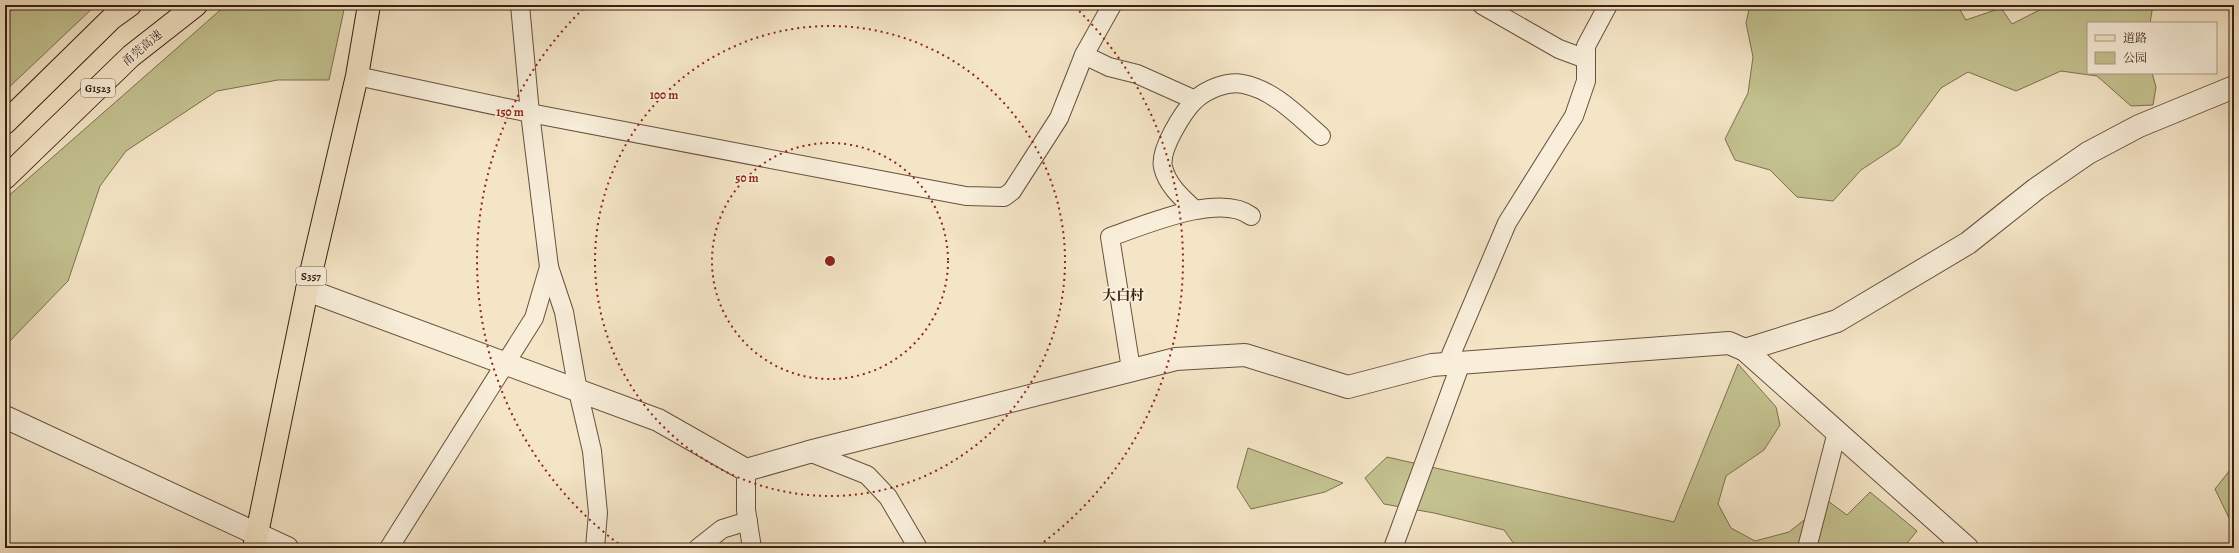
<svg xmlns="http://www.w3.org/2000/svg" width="2239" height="553" viewBox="0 0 2239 553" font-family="Alegreya,'Noto Serif SC',serif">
  <rect width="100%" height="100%" fill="#f4e5c6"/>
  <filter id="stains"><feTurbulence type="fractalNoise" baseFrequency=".005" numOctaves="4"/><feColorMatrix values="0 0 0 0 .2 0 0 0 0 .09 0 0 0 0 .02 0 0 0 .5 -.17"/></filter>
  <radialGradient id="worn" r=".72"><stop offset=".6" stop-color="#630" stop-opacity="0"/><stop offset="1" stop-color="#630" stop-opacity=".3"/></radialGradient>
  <g fill="#c3c290" stroke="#7e7050">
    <path d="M17,5H96L5,91V16Z"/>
    <path d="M226,5H345L329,80H278L217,91L126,151L100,186L68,281L5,346V199Z"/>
    <path d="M1750,5H1796L1797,8L1804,5H1957L1966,20L2001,8L2012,24L2049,5H2153L2150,23H2088V73H2152L2156,87L2153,105L2131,106L2097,76L2061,71L2016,91L1968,72L1941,88L1899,145L1861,170L1833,201L1797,197L1770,170L1735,160L1725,139L1748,93L1753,57L1746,23Z"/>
    <path d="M1738,364L1776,407L1780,425L1764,450L1726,476L1718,504L1731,528L1755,541L1789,532L1828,501L1847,515L1870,492L1917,531L1903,548H1514V544L1504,530L1434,513L1384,504L1365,478L1387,457L1674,522Z"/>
    <path d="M1248,448L1343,483L1325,492L1251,509L1237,487Z"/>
    <path d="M2234,465V515L2229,518L2215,489Z"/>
  </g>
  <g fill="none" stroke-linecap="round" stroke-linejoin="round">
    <g stroke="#68503e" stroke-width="20">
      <g id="minor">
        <path d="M1482,5L1559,49L1586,59"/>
        <path d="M1084,55L1109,67L1137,74L1195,100"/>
        <path d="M357,76L535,114L907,185L966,196L1004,197L1012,191L1059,118L1084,55L1112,5"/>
        <path d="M1195,210C1182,198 1167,185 1163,167C1159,150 1183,112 1195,100C1207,89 1227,81 1243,84C1274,90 1298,116 1321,136"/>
        <path d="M549,267L564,312L578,391L592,451L598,513L595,548"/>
        <path d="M1447,364L1507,223L1574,116L1586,81V46L1608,5"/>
        <path d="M1131,369L1110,237C1145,225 1220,192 1251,216"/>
        <path d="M809,452L867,475L888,497L918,548"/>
        <path d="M746,470V510L752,548"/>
        <path d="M389,548L534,318L549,267L530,113L520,5"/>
        <path d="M698,548L722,529L748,521"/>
        <path d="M1393,548L1461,363"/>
        <path d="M1807,548L1837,432"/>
      </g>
    </g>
    <g stroke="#68503e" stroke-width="24">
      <g id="tertiary">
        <path d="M307,290L658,420L746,470L809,452L1176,359L1245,355L1348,387L1432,365L1729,343L1745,350L1967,548"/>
        <path d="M1745,350L1837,321L1968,243L2036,189L2088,153L2139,126L2234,87"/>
        <path d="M5,417L287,548"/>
      </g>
    </g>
    <g stroke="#391f11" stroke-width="24">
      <path id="primary" d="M254,548L307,290L357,76L369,5"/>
    </g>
    <g stroke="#391f11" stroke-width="24">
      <g id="motorway">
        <path d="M5,123L112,18L130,5"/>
        <path d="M5,178L131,56L196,5"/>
      </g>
    </g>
    <use href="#minor" stroke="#f8eeda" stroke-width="18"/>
    <use href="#tertiary" stroke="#f8eeda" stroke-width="22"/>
    <use href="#primary" stroke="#f4e5c6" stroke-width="22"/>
    <use href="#motorway" stroke="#f4e5c6" stroke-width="22"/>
  </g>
  <g fill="none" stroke="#8f2418" stroke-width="2" stroke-dasharray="2 4">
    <circle cx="830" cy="261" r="118"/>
    <circle cx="830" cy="261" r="235"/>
    <path d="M623 547A353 353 0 0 1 585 7M1075 7A353 353 0 0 1 1037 547"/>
  </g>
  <g text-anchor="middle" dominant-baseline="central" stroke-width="3.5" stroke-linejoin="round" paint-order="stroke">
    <g fill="#f8eeda" stroke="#725d4d" stroke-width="1">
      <rect x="81" y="79" width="34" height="18" rx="3"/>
      <rect x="296" y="267" width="30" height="18" rx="3"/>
    </g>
    <g font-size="11" font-weight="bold" fill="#391f11">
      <text x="98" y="88">G1523</text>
      <text x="311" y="276">S357</text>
    </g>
    <g font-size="12" fill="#391f11" stroke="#f8eeda">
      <text transform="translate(142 48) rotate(-40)">甬莞高速</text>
    </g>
    <g font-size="14" font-weight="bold" fill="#391f11" stroke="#f8eeda">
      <text x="1123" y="295">大白村</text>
    </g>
  </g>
  <circle cx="830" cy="261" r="6" fill="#8f2418" stroke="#f8eeda" stroke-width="2"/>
  <g font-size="12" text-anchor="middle" font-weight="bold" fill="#8f2418" stroke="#f8eeda" stroke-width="3.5" stroke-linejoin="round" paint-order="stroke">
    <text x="664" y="99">100 m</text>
    <text x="510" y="116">150 m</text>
    <text x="747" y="182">50 m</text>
  </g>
  <rect width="2239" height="553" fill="none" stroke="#f4e5c6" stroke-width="20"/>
  <rect x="6" y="6" width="2227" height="541" fill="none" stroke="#391f11" stroke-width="2"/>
  <rect x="10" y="10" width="2219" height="533" fill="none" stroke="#391f11"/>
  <rect x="2087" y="22" width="130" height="52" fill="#f8eeda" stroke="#ac9b8a"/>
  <rect x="2095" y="35" width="20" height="6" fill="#f4e5c6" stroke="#ac9b8a"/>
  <text x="2123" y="42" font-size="12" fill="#391f11">道路</text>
  <rect x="2095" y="52" width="20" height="12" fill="#c3c290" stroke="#ac9b8a"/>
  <text x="2123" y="62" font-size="12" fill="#391f11">公园</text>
  <rect width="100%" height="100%" filter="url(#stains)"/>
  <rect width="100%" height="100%" fill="url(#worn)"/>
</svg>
